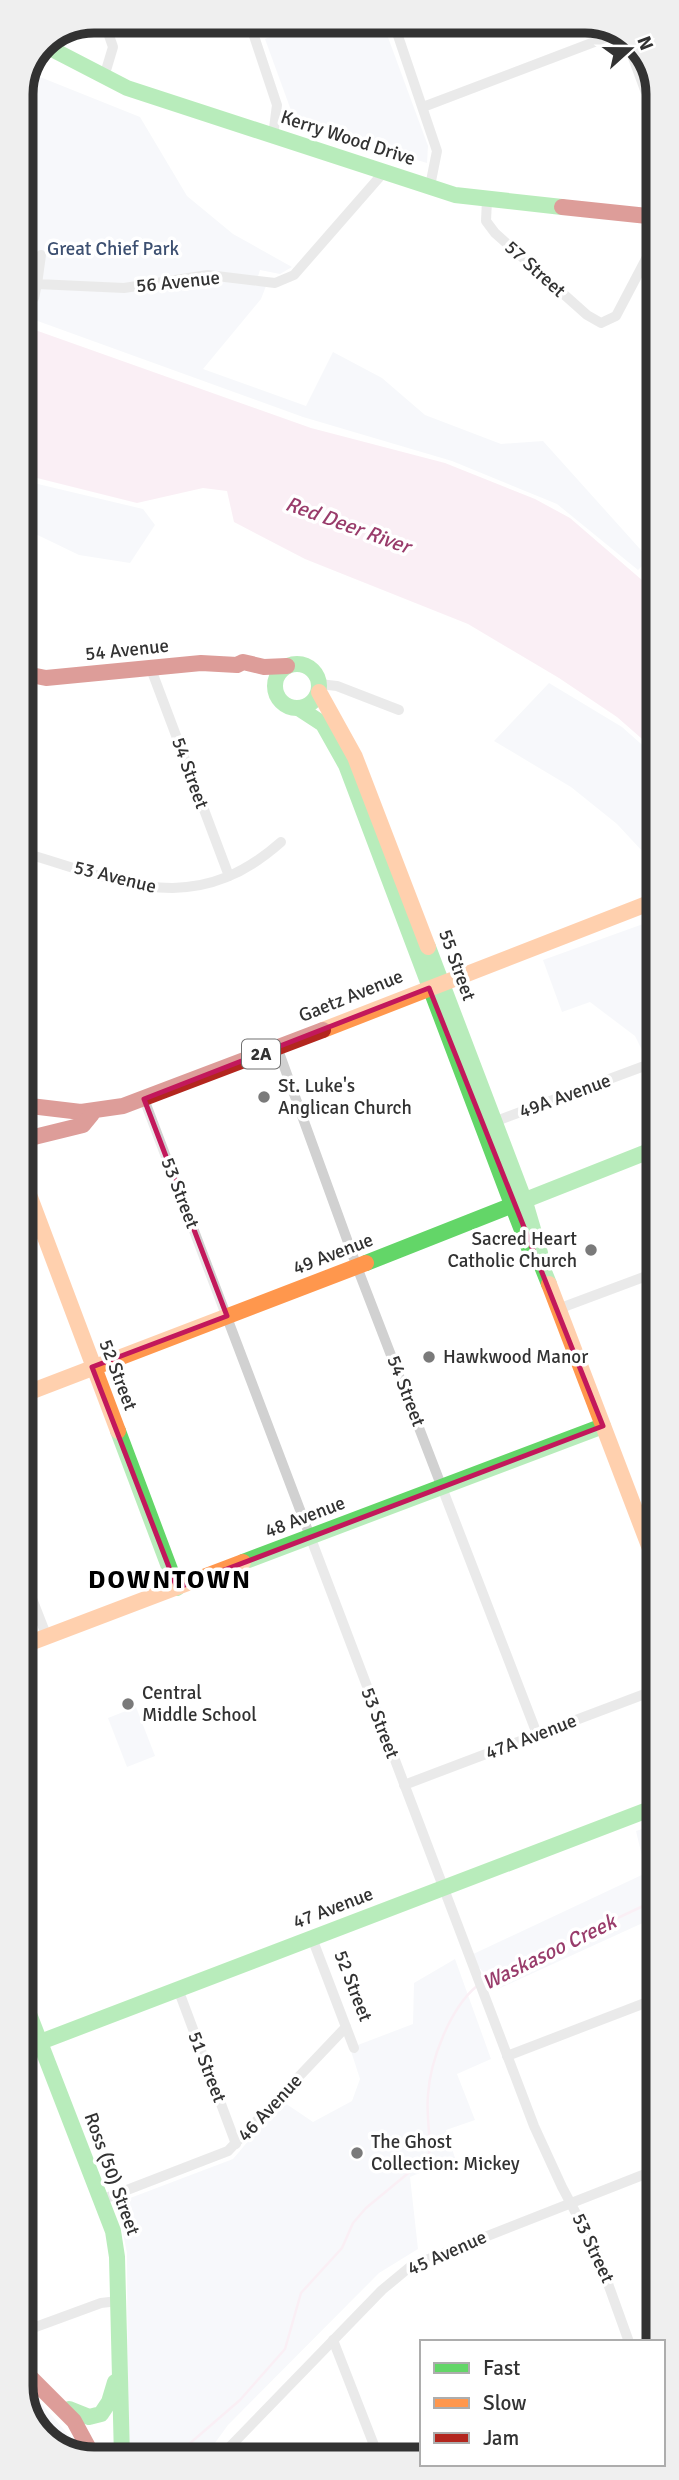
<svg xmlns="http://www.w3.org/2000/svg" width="679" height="2480" viewBox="0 0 679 2480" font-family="Signika,sans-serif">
  <rect width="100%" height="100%" fill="#fff"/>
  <g fill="#edf0f5">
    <path d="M311,21H382L428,146L427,163L296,124L265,39Z"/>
    <path d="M30,73L140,117L187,196L233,234L292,267L280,274L260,270L255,286H266L261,299L203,369L306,406L333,352L382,378L425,415L501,444L543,441L649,559L638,570L557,504L452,461L303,417L21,315V94Z"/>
    <path d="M21,480L143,509L155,525L130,563L79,555L21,527Z"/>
    <path d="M549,683L622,727L657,758V867L617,824L571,787L494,741Z"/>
    <path d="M657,919V1080L635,1036L590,1002L562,1012L543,960Z"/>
    <path d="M136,1707L155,1756L127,1767L108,1718Z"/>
    <path d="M658,1824V1916L498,1989L469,1956L646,1873L636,1831Z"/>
    <path d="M455,1959L491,2059L457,2074L475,2120L446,2130L455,2158L410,2177L418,2249L379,2273L228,2425L204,2458H128L127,2253L117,2203L233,2159L282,2101L313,2122L352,2101L360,2079L350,2048L413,2024L414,1983Z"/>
    <path d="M32,2393L81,2449L83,2457L46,2440L25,2404Z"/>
  </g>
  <path fill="#f4dce8" d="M21,325L311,428L445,463L535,499L570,518L657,593V752L617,717L559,678L468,624L305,559L234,522L227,491L203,488L137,503L21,474Z"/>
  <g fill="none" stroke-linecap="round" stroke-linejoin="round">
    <g stroke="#f4dce8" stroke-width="2.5">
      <path d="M482,1982L658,1899"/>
      <path d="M173,2458L240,2400L285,2349L301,2293L342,2248L353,2223L366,2208L429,2156C431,2135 426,2115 428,2095C430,2061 450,2008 477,1986"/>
    </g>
    <g stroke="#d1d1d1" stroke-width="10">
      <path d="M249,21L277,105L273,136"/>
      <path d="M393,21L437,151L430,186"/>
      <path d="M625,36L652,109L657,131"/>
      <path d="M104,77L113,47L104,21"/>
      <path d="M423,107L618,33"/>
      <path d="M487,200L486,221L495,233L587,315L601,323L616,316L657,238"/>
      <path d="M41,255L37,284L124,288L208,275L275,283L294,275L384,172"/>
      <path d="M34,298L37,284"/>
      <path d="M151,669L229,876"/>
      <path d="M319,684L337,686L399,710"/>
      <path d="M21,852C120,880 192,921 281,842"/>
      <path d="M277,1047L357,1267L537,1734"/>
      <path d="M144,1099L534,2126L562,2187L597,2253L629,2342"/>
      <path d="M491,1123L647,1065"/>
      <path d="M558,1309L657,1272"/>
      <path d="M22,1573L47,1637"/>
      <path d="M404,1785L658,1689"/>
      <path d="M312,1938L354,2048"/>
      <path d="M178,1989L236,2144"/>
      <path d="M507,2056L658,1998"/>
      <path d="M101,2200L228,2151L346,2027"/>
      <path d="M22,2332L101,2303L118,2301"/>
      <path d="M333,2340L379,2458"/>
      <path d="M219,2458L382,2290L411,2266L658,2169"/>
    </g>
    <g stroke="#63d668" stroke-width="16">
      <path d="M42,44L127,88L455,195L562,207"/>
      <circle cx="297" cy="686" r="22"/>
      <path d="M300,709L323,724L346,765L513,1207L531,1253L539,1259L549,1284"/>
      <path d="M428,947L525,1202L540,1253"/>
      <path d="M366,1263L657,1148"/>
      <path d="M118,1431L177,1588"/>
      <path d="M243,1562L603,1426"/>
      <path d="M22,1996L113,2231L117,2257L122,2458"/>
      <path d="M22,2049L658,1806"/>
      <path d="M69,2409L89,2417L101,2414L109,2402L115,2382"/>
    </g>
    <g stroke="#ff974d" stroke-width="16">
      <path d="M319,692L355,757L428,947"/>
      <path d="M323,1030L657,900"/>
      <path d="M22,1176L118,1431"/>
      <path d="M549,1284L657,1567"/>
      <path d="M22,1395L366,1263"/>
      <path d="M22,1646L243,1562"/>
    </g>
    <g stroke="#b3261e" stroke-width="16">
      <path d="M562,207L657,217"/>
      <path d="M21,673L46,678L201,663L237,665L243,662L264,667L287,666"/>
      <path d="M22,1105L81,1112L123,1106L323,1030"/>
      <path d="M22,1140L83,1125L92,1114"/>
      <path d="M22,2369L74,2421L94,2458"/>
    </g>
  </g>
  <path d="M0 0H679V2480H0ZM429,988L603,1426L177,1588L92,1367L227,1316L144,1099Z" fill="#fff" fill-opacity=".55" fill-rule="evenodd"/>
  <path fill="none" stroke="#c2185b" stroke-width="5" stroke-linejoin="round" d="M429,988L603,1426L177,1588L92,1367L227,1316L144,1099Z"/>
  <g fill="#7a7a7a" stroke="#fff" stroke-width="2.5">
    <circle cx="264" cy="1097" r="7"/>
    <circle cx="591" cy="1250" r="7"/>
    <circle cx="429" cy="1357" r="7"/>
    <circle cx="128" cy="1704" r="7"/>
    <circle cx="357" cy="2153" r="7"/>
  </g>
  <g text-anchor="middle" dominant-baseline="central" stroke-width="7" stroke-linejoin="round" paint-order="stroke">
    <rect fill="#fff" stroke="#707070" stroke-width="2" x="242" y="1039.5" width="38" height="29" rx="5"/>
    <g font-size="18" font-weight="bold" fill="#323232">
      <text x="261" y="1054">2A</text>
    </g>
    <g font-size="19" fill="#323232" stroke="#fff">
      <text transform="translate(348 138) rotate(18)">Kerry Wood Drive</text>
      <text transform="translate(535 269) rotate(42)">57 Street</text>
      <text transform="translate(178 282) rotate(-6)">56 Avenue</text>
      <text transform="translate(127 650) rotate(-6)">54 Avenue</text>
      <text transform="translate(190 773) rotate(70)">54 Street</text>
      <text transform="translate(115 877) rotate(14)">53 Avenue</text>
      <text transform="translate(457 965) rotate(70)">55 Street</text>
      <text transform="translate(351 996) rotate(-22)">Gaetz Avenue</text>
      <text transform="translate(565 1096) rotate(-20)">49A Avenue</text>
      <text transform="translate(180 1193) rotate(69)">53 Street</text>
      <text transform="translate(333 1254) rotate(-21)">49 Avenue</text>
      <text transform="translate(118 1375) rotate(69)">52 Street</text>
      <text transform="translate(406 1391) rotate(69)">54 Street</text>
      <text transform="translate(305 1517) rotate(-21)">48 Avenue</text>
      <text transform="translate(380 1723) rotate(69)">53 Street</text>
      <text transform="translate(531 1737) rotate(-21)">47A Avenue</text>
      <text transform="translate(333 1908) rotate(-21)">47 Avenue</text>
      <text transform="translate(353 1986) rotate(69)">52 Street</text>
      <text transform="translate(207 2067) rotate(69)">51 Street</text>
      <text transform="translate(270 2108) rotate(-47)">46 Avenue</text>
      <text transform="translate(112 2174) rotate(70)">Ross (50) Street</text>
      <text transform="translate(593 2248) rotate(65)">53 Street</text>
      <text transform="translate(447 2253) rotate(-24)">45 Avenue</text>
    </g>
    <g font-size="19" fill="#3d5071" stroke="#fff">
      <text x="113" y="249">Great Chief Park</text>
    </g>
    <g font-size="19" fill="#323232" stroke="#fff" text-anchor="start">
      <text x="278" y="1086">St. Luke's<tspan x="278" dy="22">Anglican Church</tspan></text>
      <text x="577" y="1239" text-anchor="end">Sacred Heart<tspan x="577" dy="22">Catholic Church</tspan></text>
      <text x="443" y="1357">Hawkwood Manor</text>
      <text x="142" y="1693">Central<tspan x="142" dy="22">Middle School</tspan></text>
      <text x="371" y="2142">The Ghost<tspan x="371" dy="22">Collection: Mickey</tspan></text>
    </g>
    <g font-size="21" font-style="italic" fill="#993c6b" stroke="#fff">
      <text transform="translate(348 525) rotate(20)">Red Deer River</text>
      <text transform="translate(549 1952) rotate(-26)">Waskasoo Creek</text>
    </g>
    <g font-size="26" font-weight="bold" letter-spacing="2" fill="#000" stroke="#fff">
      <text x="170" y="1580">DOWNTOWN</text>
    </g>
  </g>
  <path d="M0 0H679V2480H0ZM94 33H585A61 61 0 0 1 646 94V2386A61 61 0 0 1 585 2447H94A61 61 0 0 1 33 2386V94A61 61 0 0 1 94 33Z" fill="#efefef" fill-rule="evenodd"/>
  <path fill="none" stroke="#323232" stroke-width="9" d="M94 33H585A61 61 0 0 1 646 94V2386A61 61 0 0 1 585 2447H94A61 61 0 0 1 33 2386V94A61 61 0 0 1 94 33Z"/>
  <rect x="420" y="2340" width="245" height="126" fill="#ffffff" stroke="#adadad" stroke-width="2"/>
  <rect x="434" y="2363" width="35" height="10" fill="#63d668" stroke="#adadad" stroke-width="2"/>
  <text x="483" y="2375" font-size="21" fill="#323232">Fast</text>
  <rect x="434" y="2398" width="35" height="10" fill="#ff974d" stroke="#adadad" stroke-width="2"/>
  <text x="483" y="2410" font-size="21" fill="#323232">Slow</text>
  <rect x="434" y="2433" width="35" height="10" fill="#b3261e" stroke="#adadad" stroke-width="2"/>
  <text x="483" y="2445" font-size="21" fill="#323232">Jam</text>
  <g transform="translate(630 49) rotate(69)" stroke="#ffffff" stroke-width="5" paint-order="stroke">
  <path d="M0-5L12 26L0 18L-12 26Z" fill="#323232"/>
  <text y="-10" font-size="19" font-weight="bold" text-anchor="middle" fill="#323232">N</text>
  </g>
</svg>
